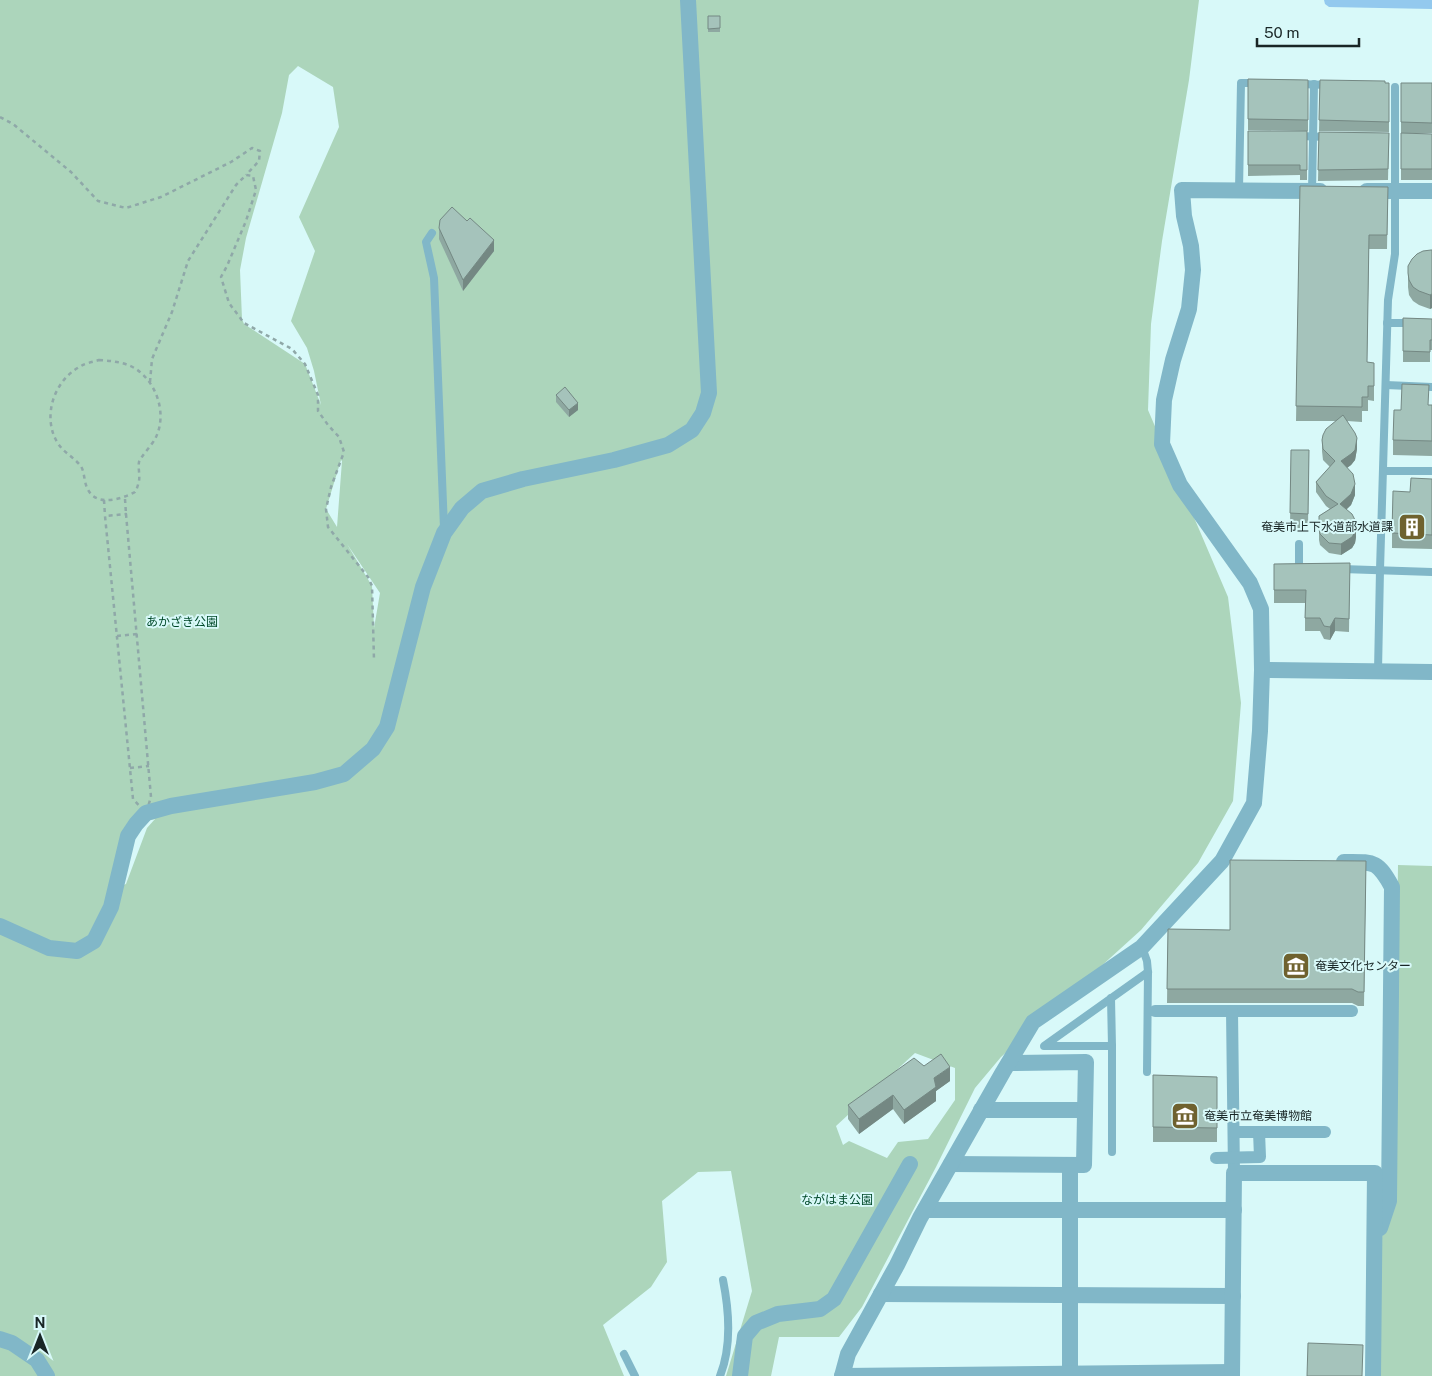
<svg xmlns="http://www.w3.org/2000/svg" width="1432" height="1376" viewBox="0 0 1432 1376" font-family="'Public Sans','Noto Sans JP',sans-serif">
  <rect width="100%" height="100%" fill="#d8f9f9"/>
  <g fill="#acd5bb" fill-rule="evenodd">
    <path d="M0,0H1199L1189,80L1162,241L1151,324L1148,410L1228,597L1241,703L1233,801L1198,863L1141,930L1001,1057L975,1088L936,1167L862,1307L839,1337H779L771,1376H726L752,1291L731,1171L698,1172L662,1201L667,1262L651,1287L603,1325L624,1376H0ZM298,66L333,87L339,127L299,217L315,251L291,321L307,348L314,371L321,405L305,364L244,324L242,319L240,270L246,238L282,113L289,75ZM341,460L342,461L337,527L326,509ZM347,544L380,593L374,628L372,586ZM155,819L147,828L126,884L116,888L136,824ZM915,1053L955,1068V1100L928,1139L898,1142L887,1158L849,1141L843,1145L836,1126Z"/>
    <path d="M1398,865L1432,866V1376H1378L1379,1245L1394,1200Z"/>
  </g>
  <path fill="#93c9ee" d="M1324,0H1432V9L1329,7L1325,4Z"/>
  <g fill="none" stroke-linecap="round" stroke-linejoin="round">
    <g stroke="#8fa8a8" stroke-width="2.5" stroke-dasharray="4 4" stroke-linecap="butt">
      <path d="M0,117L13,124L71,172L98,201L126,208L161,197L231,162L252,148L260,151L259,161L246,175"/>
      <path d="M99,360C112,361 125,362 136,369C157,383 167,414 156,437C153,444 141,456 139,462C138,468 140,475 139,481C138,485 137,489 135,492C120,500 93,508 86,485C84,479 84,468 79,464C72,456 63,452 57,442C42,416 54,380 81,366C86,363 93,362 99,360Z"/>
      <path d="M150,382L152,359L172,312L188,261L236,185L246,175L253,176L256,190L246,221L227,266L221,277L229,303L244,323L292,349L305,364L318,395V411L328,425L339,437L344,452L331,487L326,509L328,527L368,577L372,586L374,660"/>
      <path d="M125,499L126,514"/>
      <path d="M104,500L105,516"/>
      <path d="M126,514L151,797L146,813L133,799L105,516Z"/>
      <path d="M117,636L137,634"/>
      <path d="M130,768L149,766"/>
    </g>
    <g stroke="#81b7c8" stroke-width="8">
      <path d="M1299,84L1328,85"/>
      <path d="M1299,136L1328,137"/>
      <path d="M1239,190L1241,83H1258"/>
      <path d="M1312,191L1314,84"/>
      <path d="M432,233L426,242L434,278L444,528"/>
      <path d="M1387,323H1432"/>
      <path d="M1386,385L1432,387"/>
      <path d="M1383,471H1432"/>
      <path d="M1299,544V568H1303"/>
      <path d="M1342,569L1432,572"/>
      <path d="M1378,671L1380,570L1388,300L1395,254V87"/>
      <path d="M1142,947L1147,961L1148,972L1147,1072"/>
      <path d="M1111,998L1112,1046"/>
      <path d="M1112,1152V1046H1044L1148,972"/>
      <path d="M624,1354L635,1376"/>
      <path d="M720,1376C732,1346 729,1310 723,1280"/>
    </g>
    <g stroke="#81b7c8" stroke-width="12">
      <path d="M1155,1011H1352"/>
      <path d="M1232,1011L1234,1173"/>
      <path d="M1234,1132H1325"/>
      <path d="M1216,1158L1260,1157L1259,1132"/>
    </g>
    <g stroke="#81b7c8" stroke-width="16">
      <path d="M1367,191H1432"/>
      <path d="M1262,670L1432,672"/>
      <path d="M1344,862C1374,862 1377,860 1392,887L1389,1201L1380,1228"/>
      <path d="M0,926L49,948L77,951L94,941L111,907L128,836L136,824L146,813L171,806L315,782L344,774L373,749L387,727L423,587L444,533L462,508L482,491L523,479L614,460L668,445L692,430L703,413L709,393L688,0"/>
      <path d="M981,1110H1085"/>
      <path d="M951,1164L1084,1165L1086,1062L1009,1063"/>
      <path d="M1070,1165V1376"/>
      <path d="M925,1210H1234"/>
      <path d="M881,1294L1233,1296"/>
      <path d="M0,1339L12,1343L37,1360L47,1376"/>
      <path d="M740,1376L745,1336L756,1323L778,1314L820,1309L834,1299L910,1164"/>
      <path d="M842,1376L848,1354L897,1265L920,1218L1003,1072L1033,1022L1142,947L1222,861L1254,803L1260,731L1262,670L1261,609L1250,583L1180,485L1162,444L1164,400L1173,360L1189,309L1193,270L1191,246L1184,216L1182,190L1320,191"/>
      <path d="M842,1376L1232,1372"/>
      <path d="M1232,1376L1234,1173H1375L1373,1376"/>
    </g>
  </g>
  <g fill="#8ea8a1">
    <rect x="708" y="16" width="12" height="16"/>
    <path d="M1248,79L1308,80V131L1248,130Z"/>
    <path d="M1320,80L1389,83V132L1319,131Z"/>
    <rect x="1401" y="83" width="31" height="50"/>
    <path d="M1307,131V180H1300V175L1248,176V165Z"/>
    <path d="M1319,132L1389,133L1388,180L1318,181Z"/>
    <path d="M1401,133L1432,134V180H1401Z"/>
    <path d="M1300,186L1388,187L1387,249H1369L1367,362L1374,363V401L1368,400V411H1362V422L1347,421L1357,449L1355,460L1351,465L1347,468L1355,495L1351,505L1346,510L1356,537L1355,543L1352,548L1341,555L1329,553L1320,545L1319,540V516L1330,509L1326,506L1316,492V482L1330,467L1323,460L1322,451V440L1336,421H1296Z"/>
    <path d="M439,228L494,251L463,291L439,239Z"/>
    <path d="M1432,250V308L1430,309L1419,305L1413,301L1409,295L1408,287V273Z"/>
    <path d="M1403,318L1432,319V350H1430V362H1403Z"/>
    <path d="M556,395L578,410L569,417L556,402Z"/>
    <path d="M1429,405H1432V456L1393,455V440L1401,410Z"/>
    <path d="M1291,450H1309L1308,528H1290Z"/>
    <path d="M1432,479V549L1392,548V533L1410,492Z"/>
    <path d="M1350,563L1349,632L1335,631L1330,640L1324,639L1320,631H1305V603H1274V564Z"/>
    <path d="M1366,861L1364,1006H1358L1352,1003H1167L1168,929L1230,930Z"/>
    <path d="M924,1066L950,1081L936,1091V1101L904,1124L893,1109L859,1134L848,1119V1105Z"/>
    <path d="M1153,1075L1217,1077V1142H1153Z"/>
  </g>
  <g fill="#748883">
    <path d="M494,240V251L463,291V280Z"/>
    <path d="M1432,294V308L1430,309V295Z"/>
    <path d="M578,403V410L569,417V410Z"/>
    <path d="M1357,438V449L1355,460L1351,465L1341,472V461Z"/>
    <path d="M1355,484V495L1351,505L1340,515V504Z"/>
    <path d="M1356,526V537L1355,543L1352,548L1341,555V544Z"/>
    <path d="M1335,618V631L1330,640V627Z"/>
    <path d="M950,1067V1081L936,1091V1101L904,1124V1110L934,1078Z"/>
    <path d="M893,1095V1109L859,1134V1119Z"/>
  </g>
  <g fill="#a5c3bb" stroke="#748883">
    <path d="M708,16H720V28L708,29Z"/>
    <path d="M1248,79L1308,80V120L1248,119Z"/>
    <path d="M1320,80L1385,81V83H1389V122L1319,120Z"/>
    <path d="M1401,83H1432V123L1401,122Z"/>
    <path d="M1248,131H1307V170H1300V165H1248Z"/>
    <path d="M1319,132L1389,133L1388,169L1318,170Z"/>
    <path d="M1401,133L1432,134V169H1401Z"/>
    <path d="M1300,186L1388,187L1387,235H1369L1367,362L1374,363V386H1368V397H1362V407L1296,406Z"/>
    <path d="M452,207L467,221L470,218L494,240L463,280L439,228L440,220Z"/>
    <path d="M1431,250H1432V294L1430,295L1419,291L1413,287L1409,280L1408,273V266L1412,259L1417,254L1423,251Z"/>
    <path d="M1403,318L1432,319V340H1430V352L1403,351Z"/>
    <path d="M1402,384L1429,385L1428,405H1432V441L1393,440L1394,410H1401Z"/>
    <path d="M565,387L578,403L569,410L556,395Z"/>
    <path d="M1343,415L1355,433L1357,438L1355,450L1351,454L1341,461L1353,474L1355,484L1351,494L1340,504L1352,514L1355,520L1356,526L1355,532L1352,537L1341,544L1329,543L1320,534L1319,529V516L1338,504L1326,496L1316,482L1335,461L1323,449L1322,440L1323,435L1326,429Z"/>
    <path d="M1291,450H1309L1308,514L1290,513Z"/>
    <path d="M1411,478L1432,479V535L1392,533L1393,491L1410,492Z"/>
    <path d="M1350,563L1349,619L1335,618L1330,627L1324,626L1320,618H1305L1306,590H1274V564Z"/>
    <path d="M1230,860L1366,861L1364,992H1358L1352,989H1167L1168,929L1230,930Z"/>
    <path d="M941,1054L950,1067L934,1078L936,1087L904,1110L893,1095L859,1119L848,1105L914,1058L924,1066Z"/>
    <path d="M1153,1075L1217,1077V1128L1153,1127Z"/>
    <path d="M1308,1343L1363,1345L1362,1376H1307Z"/>
  </g>
  <defs>
    <g id="building-square" transform="scale(1.4375)"><rect x="-9" y="-9" width="18" height="18" rx="4" fill="#6f622f" stroke="#d8f9f9"/><path d="M-4-6H4V6H1V3H-1V6H-4ZM-2.5-4.3h1.7v1.8h-1.7ZM.8-4.3h1.7v1.8H.8ZM-2.5-1h1.7V.8h-1.7ZM.8-1h1.7V.8H.8Z" fill="#fff"/></g>
    <g id="museum-square" transform="scale(1.4375)"><rect x="-9" y="-9" width="18" height="18" rx="4" fill="#6f622f" stroke="#d8f9f9"/><path d="M0-6L6-3V-2H-6V-3ZM-5-1h2V3h-2ZM-1-1h2V3h-2ZM3-1h2V3H3ZM-6 4H6V6H-6Z" fill="#fff"/></g>
  </defs>
  <g fill-rule="evenodd">
    <use href="#building-square" x="1412" y="527"/>
    <use href="#museum-square" x="1296" y="966"/>
    <use href="#museum-square" x="1185" y="1116"/>
  </g>
  <g text-anchor="middle" dominant-baseline="central" stroke-width="4" stroke-linejoin="round" paint-order="stroke">
    <g font-size="12" fill="#192626" stroke="#d8f9f9" text-anchor="start">
      <text x="1393" y="527" text-anchor="end">奄美市上下水道部水道課</text>
      <text x="1315" y="966">奄美文化センター</text>
      <text x="1204" y="1116">奄美市立奄美博物館</text>
    </g>
    <g font-size="12" fill="#004929" stroke="#d8f9f9">
      <text x="182" y="622">あかざき公園</text>
      <text x="837" y="1200">ながはま公園</text>
    </g>
  </g>
  <g transform="translate(40 1336)" stroke="#d8f9f9" stroke-width="4" paint-order="stroke">
  <path d="M0-4L9 19L0 12L-9 19Z" fill="#192626"/>
  <text y="-8" font-size="14" font-weight="bold" text-anchor="middle" fill="#192626">N</text>
  </g>
  <path d="M1257 38v8h102v-8" fill="none" stroke="#192626" stroke-width="2.5"/>
  <text x="1264" y="38" font-size="15" fill="#192626" stroke="#d8f9f9" stroke-width="4" paint-order="stroke">50 m</text>
</svg>
